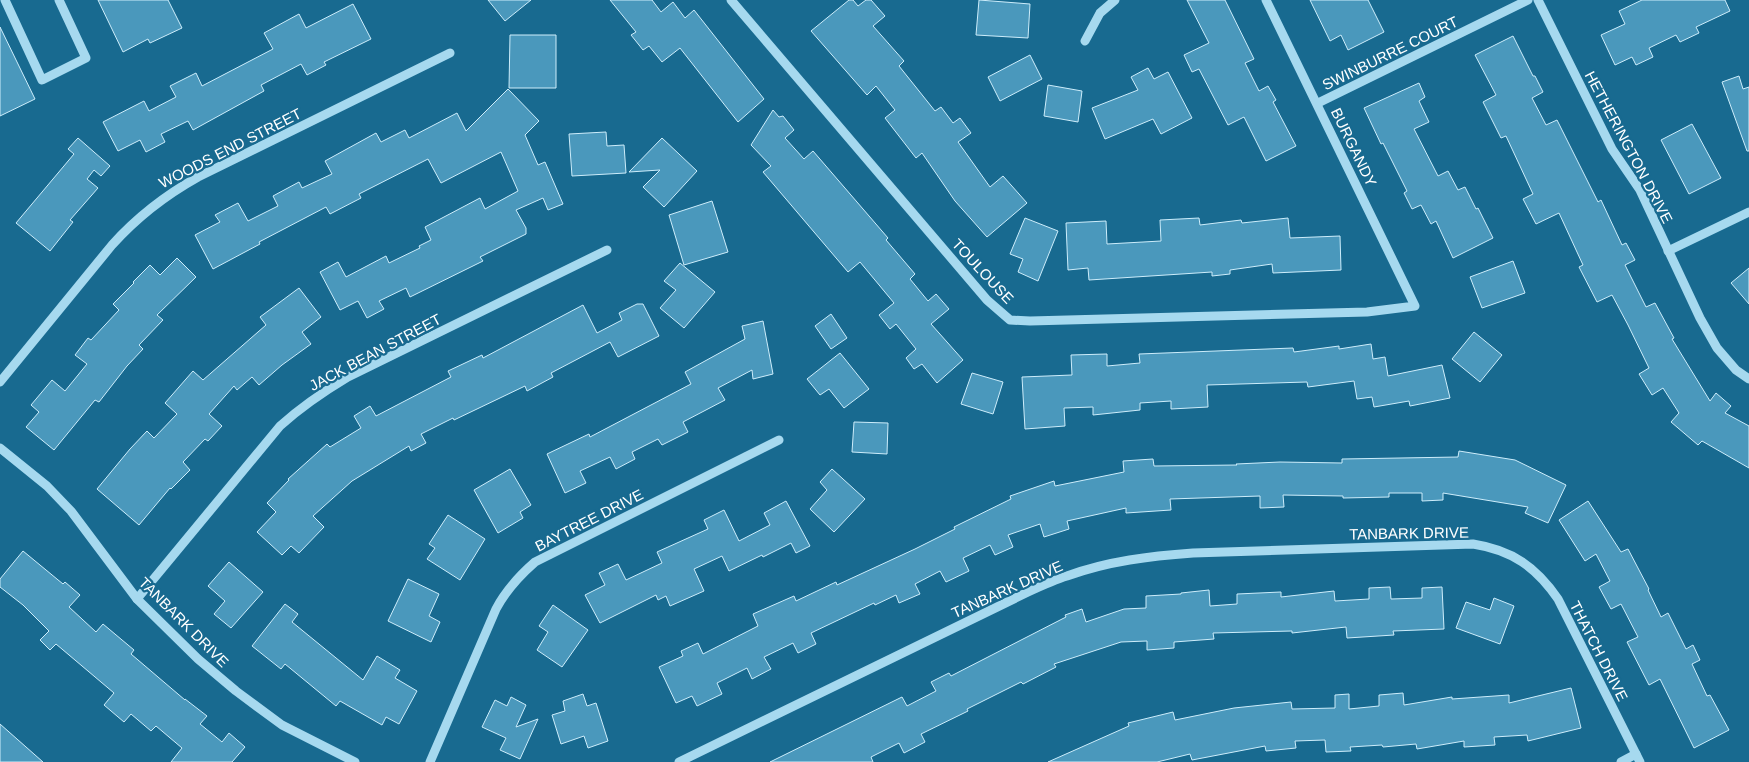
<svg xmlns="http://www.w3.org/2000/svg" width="1749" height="762" viewBox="0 0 1749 762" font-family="Helvetica,sans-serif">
  <rect width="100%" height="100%" fill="#186a90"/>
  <g fill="#4a98bc" stroke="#cdedfb">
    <path d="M98,0H168L182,28L150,43L148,39L123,52Z"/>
    <path d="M488,0H531L505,21Z"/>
    <path d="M610,0H652L661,12L673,2L685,18L694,10L764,99L738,122L680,48L662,62L649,46L643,50L631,35L636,32Z"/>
    <path d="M849,0H853L858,6L866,0H871L885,16L873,26L904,61L899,66L935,111L941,107L953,123L960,118L971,133L958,142L990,187L1003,176L1027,203L987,237L955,201L922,153L916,158L885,118L895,110L876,86L867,95L811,31Z"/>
    <path d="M979,0L1030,4L1028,38L976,35Z"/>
    <path d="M1187,0H1225L1254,59L1245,63L1259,91L1268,86L1276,100L1273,102L1296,146L1266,161L1244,117L1228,125L1199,69L1192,72L1184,55L1209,43Z"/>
    <path d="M1310,0H1368L1384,32L1348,50L1341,35L1330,41Z"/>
    <path d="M1642,0H1725L1730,11L1696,27L1699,33L1680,42L1676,35L1649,48L1653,57L1636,65L1632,57L1615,65L1601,35L1625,24L1619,11Z"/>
    <path d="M353,4L371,39L324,62L326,65L307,75L301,64L261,85L264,91L193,130L188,121L161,134L165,142L146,152L140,140L118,151L103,122L144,101L149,111L176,97L170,86L196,73L202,86L273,49L264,33L299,14L306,28Z"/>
    <path d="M0,27L35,99L0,116Z"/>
    <path d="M510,35H556V88H509Z"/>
    <path d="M1513,36L1533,76H1535L1543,92L1532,98L1546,125L1557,120L1598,202L1601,200L1622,245L1626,243L1635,260L1625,265L1646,307L1655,303L1674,338L1672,339L1710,401L1716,393L1731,406L1725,413L1749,426V468L1702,441L1698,445L1671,422L1679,413L1663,388L1652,395L1639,374L1649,368L1628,325L1612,295L1597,302L1579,267L1583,265L1559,213L1536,224L1523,199L1533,194L1506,136L1501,138L1483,102L1496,95L1475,55Z"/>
    <path d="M1030,55L1042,79L1000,101L988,77Z"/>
    <path d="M1148,68L1154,79L1168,72L1192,118L1161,134L1153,119L1105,139L1092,108L1138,90L1131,77Z"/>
    <path d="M1739,76L1743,89L1749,87V151H1747L1722,82Z"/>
    <path d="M1419,83L1425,97L1419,101L1429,122L1414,129L1438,176L1448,171L1458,190L1465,187L1476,209L1478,208L1493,238L1453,258L1436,221L1431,224L1421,205L1412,209L1404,193L1407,191L1383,143L1381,144L1364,108Z"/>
    <path d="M1048,85L1082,91L1078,122L1044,116Z"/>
    <path d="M508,89L539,121L525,135L538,165L545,162L563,204L548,210L543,198L516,210L526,228V234L480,257L483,261L410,297L406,288L379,301L384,309L367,318L358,301L340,310L320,272L338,262L346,277L386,256L389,263L420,248L419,246L431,240L425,227L480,198L485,209L518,191L501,152L441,183L428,159L359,194L361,198L330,214L326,207L259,242L260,244L213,269L195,235L220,222L215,215L238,203L248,221L278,206L273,196L299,182L302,188L332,174L325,161L376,133L381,142L405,130L409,138L457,113L466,131Z"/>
    <path d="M773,110L779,117L783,116L794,130L785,138L804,159L813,151L888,238L886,240L915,274L910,279L928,301L936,294L949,309L931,324L963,360L937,383L922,364L914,369L906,358L916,349L896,324L890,329L879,315L894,303L860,262L848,272L763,172L771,166L751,145Z"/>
    <path d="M1692,124L1721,178L1689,194L1661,140Z"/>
    <path d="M606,132L607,146L624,145L626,173L572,176L569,134Z"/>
    <path d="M78,138L110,166L101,176L94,170L87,179L98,188L70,220L73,222L50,251L16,223L74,154L68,149Z"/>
    <path d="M662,138L697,171L664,207L643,187L660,170L629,172Z"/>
    <path d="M712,201L728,252L684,265L669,215Z"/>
    <path d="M1025,218L1058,231L1038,281L1018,272L1023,259L1010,254Z"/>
    <path d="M1199,218L1200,225L1241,220L1242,223L1288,218L1290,238L1340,236L1341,270L1273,273L1272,264L1230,270V274L1212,276V272L1089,280L1088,268L1068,270L1066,223L1106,221L1107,244L1161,241L1160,220Z"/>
    <path d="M177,258L196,277L157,315L163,320L139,345L143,349L127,366L99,402L95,400L54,450L26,427L39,412L31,405L52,380L65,391L87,364L75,355L88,338L91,340L119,310L113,304L134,283L133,282L150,265L160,275Z"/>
    <path d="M1513,261L1525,293L1482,308L1470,277Z"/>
    <path d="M680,263L715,292L684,328L660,308L676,290L664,281Z"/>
    <path d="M1749,268V304L1731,283Z"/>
    <path d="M299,288L321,317L302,332L311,344L282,365L259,385L252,377L237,390L234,386L209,414L222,426L208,441L205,439L183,462L190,470L171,489L170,488L139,525L97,489L130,449L147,431L154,438L177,414L165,403L193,371L203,380L266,325L260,317Z"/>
    <path d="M637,304H643L659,336L618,357L610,342L551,373L553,377L527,391L525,386L454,420L453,418L421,434L426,443L411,451L409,446L352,481L313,516L324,527L299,553L291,546L282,555L257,532L276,512L267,503L289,480L288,479L327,444L330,447L361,428L354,416L370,406L376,416L451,377L448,371L482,355L483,358L583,305L597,333L622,320L619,313Z"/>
    <path d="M831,314L847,338L831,349L815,326Z"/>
    <path d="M763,321L773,374L753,379L752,370L718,388L725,400L683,422L688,432L662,445L658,439L632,452L635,459L616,469L610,457L580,471L586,483L565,493L547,454L589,434L590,437L691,384L685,372L745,339L742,326Z"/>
    <path d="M1474,332L1502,355L1480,382L1452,359Z"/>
    <path d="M1371,344L1373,359L1385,357L1388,376L1442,365L1450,398L1410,406L1409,401L1374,407L1372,397L1357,399L1354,381L1308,387L1307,382L1207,385L1208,407L1171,409V401L1140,403V410L1093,415V407L1064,408L1065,426L1025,429L1022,377L1072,375L1071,355L1107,354V366L1140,363L1139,354L1293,348L1294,352L1339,346V349Z"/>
    <path d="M840,353L869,389L844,408L829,389L820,395L807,379Z"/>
    <path d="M972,373L1003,382L993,414L961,404Z"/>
    <path d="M854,422L888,423L887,454L852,452Z"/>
    <path d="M1459,451L1515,460L1566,485L1548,523L1525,513L1528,507L1443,493V500L1422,501V493H1389V497L1343,498V496L1283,495L1284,507L1260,508V496L1170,499L1171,510L1126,513V508L1067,521L1069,529L1044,537L1040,524L1008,535L1013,547L995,555L990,545L963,558L969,571L946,582L940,571L915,584L920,594L899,603L896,595L875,605L874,603L811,633L816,644L798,653L793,643L764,657L771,669L752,679L747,668L717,683L722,694L697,706L692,696L676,703L659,667L683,656L681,651L698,643L703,654L758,626L753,614L794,596L796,601L836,582L837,585L915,549L955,529L954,527L1011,499L1010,496L1054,481L1055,486L1124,472L1123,461L1153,459L1154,466L1237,465L1236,464L1280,462L1342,463V459L1458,457Z"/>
    <path d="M510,469L531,505L520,512L523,518L498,533L474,490Z"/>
    <path d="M832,469L865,499L834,532L810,509L827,490L820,482Z"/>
    <path d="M786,501L810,546L796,553L791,543L763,557L762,555L729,571L722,556L694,569L704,591L670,606L666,596L658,600L656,595L600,623L585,595L605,585L599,573L618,564L626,580L662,563L657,552L708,529L704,520L724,510L739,541L770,525L764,513Z"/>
    <path d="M1588,501L1621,552L1628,549L1649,589L1648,590L1661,617L1668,613L1686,649L1693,645L1700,660L1692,664L1707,696L1710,695L1729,730L1694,748L1660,679L1649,685L1627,642L1638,637L1621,604L1611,609L1599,587L1610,581L1596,554L1585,561L1559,520Z"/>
    <path d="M448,515L485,539L460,580L427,559L435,548L429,544Z"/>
    <path d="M23,551L63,584L65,582L80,595L69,607L96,632L103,624L134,650L131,654L185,700V699L207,716L200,724L222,742L229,733L245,747L232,762H171L182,748L156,726L151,731L131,714L124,722L104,705L114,693L56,644L50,650L40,640L49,631L23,605L0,587V579Z"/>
    <path d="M229,562L263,592L231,628L214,614L225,601L208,586Z"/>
    <path d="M408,579L439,594L429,616L440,622L431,642L388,621Z"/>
    <path d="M1390,587L1391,599L1422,598V588L1442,587L1444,629L1393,631L1394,635L1347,638L1346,627L1292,633V631L1213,633L1214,639L1174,642V648L1147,650V641L1121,642L1054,664L1056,667L1023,684L1021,682L967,709L968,711L921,734L925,742L904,753L899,743L871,757L873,762H770L902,697L907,706L936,691L931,682L949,673L951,676L1066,617L1065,615L1082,609L1086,622L1124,609L1146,608V596L1181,594V593L1209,590L1210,606L1237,604V594L1281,592V597L1334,591L1335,601L1369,599V588Z"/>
    <path d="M1494,598L1514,606L1500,644L1456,628L1466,602L1490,610Z"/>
    <path d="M285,604L298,614L292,622L363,680L377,656L400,670L395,678L417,691L399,724L386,717L382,725L340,701L336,706L285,664L281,669L252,646Z"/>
    <path d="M553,605L588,630L562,667L537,650L548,632L539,626Z"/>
    <path d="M1571,688L1581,728L1528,741L1527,735L1494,737L1495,745L1464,747V741L1417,749L1416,744L1383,747L1382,745L1350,747L1351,751L1326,752L1325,740L1295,741L1296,748L1266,751L1265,746L1192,760L1190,754L1157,762H1048L1129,726L1128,723L1173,712L1175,720L1234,708L1291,702L1292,709L1335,708V695L1349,694V709L1379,706V695L1403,693L1404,705L1452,697V699L1509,695V703Z"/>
    <path d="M583,694L587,706L596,703L608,741L588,748L584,736L561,744L552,715L565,711L563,701Z"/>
    <path d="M511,697L526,705L516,727L538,719L520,759L500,750L506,738L482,727L495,700L507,706Z"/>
    <path d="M0,724L43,762H0Z"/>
  </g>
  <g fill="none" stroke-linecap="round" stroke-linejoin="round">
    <g stroke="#a6d9ef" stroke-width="9">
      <path d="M5,0L42,80L86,58L59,0"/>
      <path d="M731,0L987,300L1010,320L1030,321L1367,312L1415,306L1266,0"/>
      <path d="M1538,0L1612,149L1640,190L1700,318L1717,348L1736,370L1749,379"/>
      <path d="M1085,41L1100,13L1115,0"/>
      <path d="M1318,103L1528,0"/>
      <path d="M1668,251L1749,212"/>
      <path d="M0,382L112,245C138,216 164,196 198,177L450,53"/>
      <path d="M0,448L47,486L71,511L137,599L198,659L236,691L282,725L355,762"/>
      <path d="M137,599L280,426C301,407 323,392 348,377L607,250"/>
      <path d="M430,762L496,609C506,590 519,576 535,562L779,440"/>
      <path d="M679,762L1028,592C1041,586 1054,580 1067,576C1108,561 1151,556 1193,553L1473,544C1512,550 1536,567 1558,599L1640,762"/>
      <path d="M1621,762L1636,754"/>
    </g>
  </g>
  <g text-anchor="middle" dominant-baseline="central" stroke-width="4.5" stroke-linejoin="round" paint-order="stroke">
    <g font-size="15" fill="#fff" stroke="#186a90">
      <text transform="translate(1390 53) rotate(-26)">SWINBURRE COURT</text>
      <text transform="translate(1354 147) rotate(64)">BURGANDY</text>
      <text transform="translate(1629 147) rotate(62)">HETHERINGTON DRIVE</text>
      <text transform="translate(230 148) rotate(-27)">WOODS END STREET</text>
      <text transform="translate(983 271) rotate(47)">TOULOUSE</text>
      <text transform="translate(375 352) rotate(-28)">JACK BEAN STREET</text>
      <text transform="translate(589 520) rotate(-27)">BAYTREE DRIVE</text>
      <text transform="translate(1409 533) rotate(-1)">TANBARK DRIVE</text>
      <text transform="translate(1007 589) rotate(-24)">TANBARK DRIVE</text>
      <text transform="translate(184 622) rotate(45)">TANBARK DRIVE</text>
      <text transform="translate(1599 651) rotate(63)">THATCH DRIVE</text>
    </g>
  </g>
</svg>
